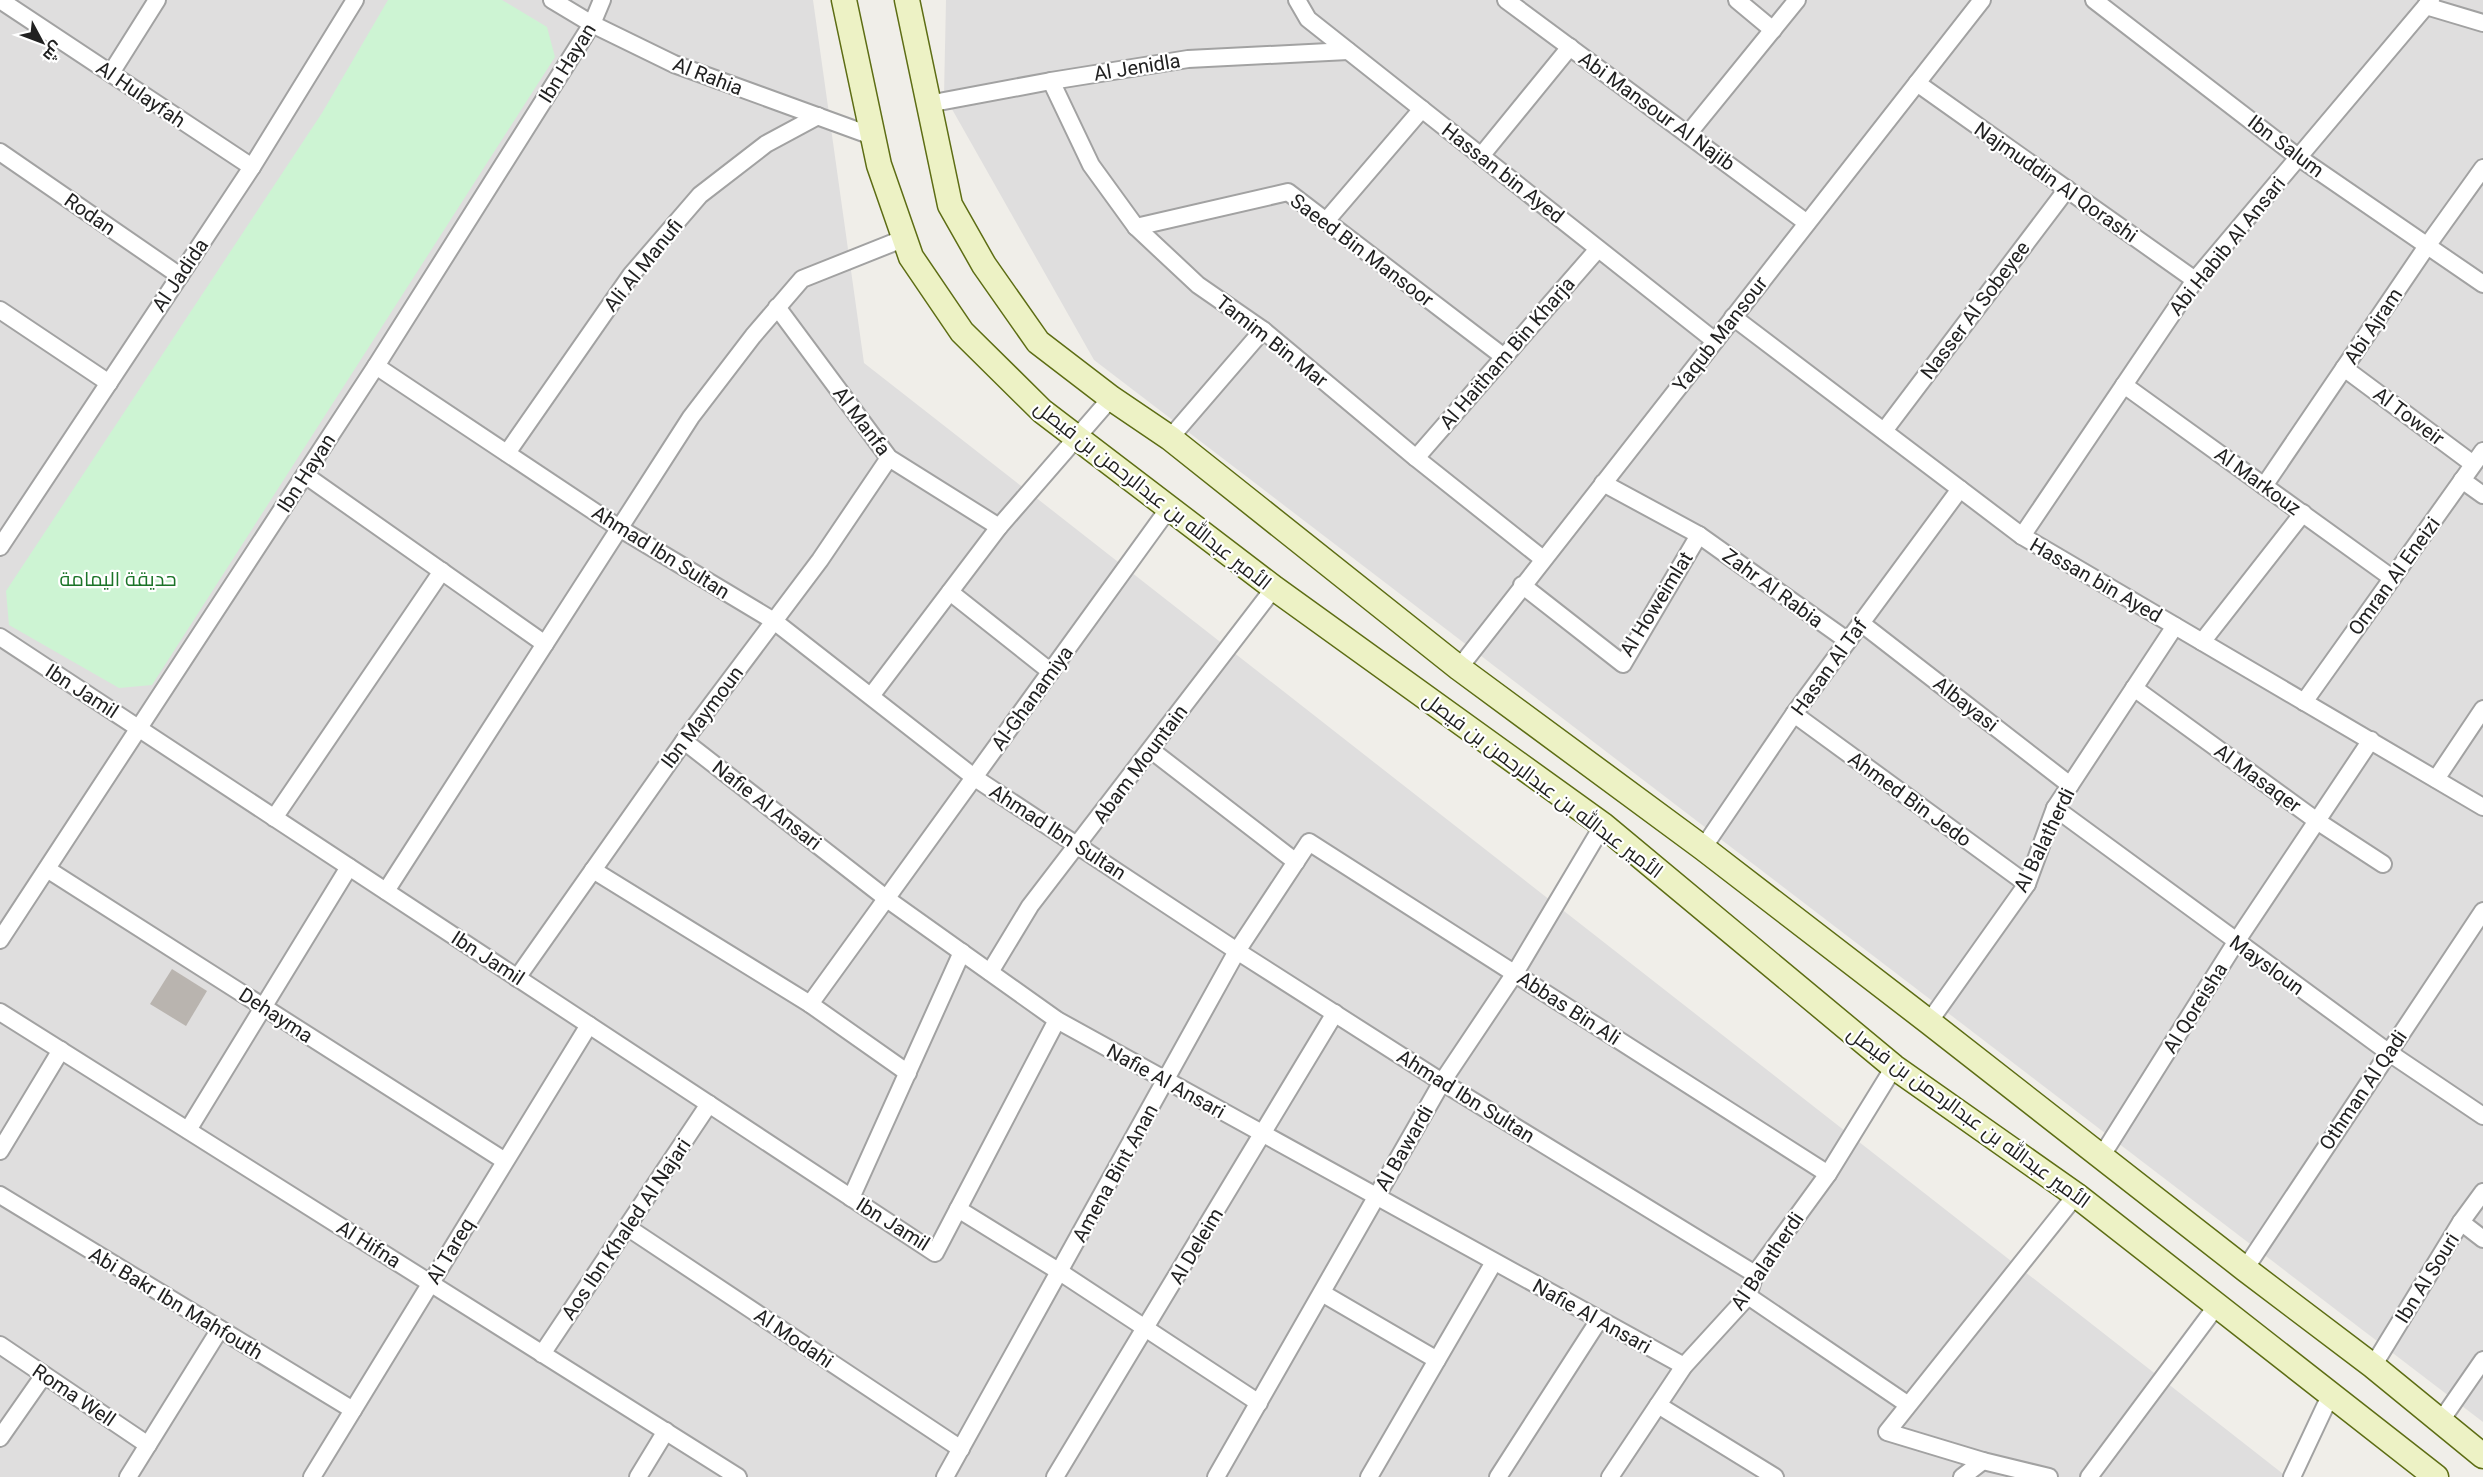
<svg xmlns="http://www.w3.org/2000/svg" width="2483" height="1477" viewBox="0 0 2483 1477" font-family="Roboto,Cairo,sans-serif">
  <rect width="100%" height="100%" fill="#f0eee9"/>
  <g fill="#dfdede">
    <path d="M0,0H813L864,363L2287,1477H0Z"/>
    <path d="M946,0H2483V1422L1094,360L944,95Z"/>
  </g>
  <path fill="#cdf4d3" d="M388,0H502L547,27L555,57L152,685L119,688L9,625L6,591L322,113Z"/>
  <path fill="#b9b4af" d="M172,969L207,991L186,1026L150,1004Z"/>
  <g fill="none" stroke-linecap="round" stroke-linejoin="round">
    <g stroke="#a2a2a2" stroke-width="20">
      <g id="minor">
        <path d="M0,0L252,167"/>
        <path d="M552,0L592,24L674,64L872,136"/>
        <path d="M1297,0L1308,19L1715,341"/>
        <path d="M1506,0L1807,223"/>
        <path d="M1737,0L1773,30"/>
        <path d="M2094,0L2298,157L2483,284"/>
        <path d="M2426,6L2483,23"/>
        <path d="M111,73L157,0"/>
        <path d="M1051,81L1091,165L1136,227L1198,285L1263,330L1416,458L1543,559"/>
        <path d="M1917,83L2195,280"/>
        <path d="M928,104L1051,81L1188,59L1348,51"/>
        <path d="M1688,134L1797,0"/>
        <path d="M0,152L180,276"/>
        <path d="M1481,156L1570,47"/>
        <path d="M1326,221L1422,109"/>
        <path d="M1136,227L1288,192L1504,357"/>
        <path d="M777,307L889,458L999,527"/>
        <path d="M0,310L109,383"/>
        <path d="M1733,317L2022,536L2483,807"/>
        <path d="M376,366L619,528L774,621L975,778L1237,951L1442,1082L1755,1274"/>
        <path d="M2344,368L2473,464"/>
        <path d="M2124,385L2392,578"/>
        <path d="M1884,431L2067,189"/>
        <path d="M1170,438L1263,330"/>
        <path d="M507,453L631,275L700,195L766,144L818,116"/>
        <path d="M1416,458L1598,249"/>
        <path d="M305,475L545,644"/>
        <path d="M2462,480L2483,495"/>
        <path d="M2264,486L2427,246L2483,168"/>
        <path d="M1699,535L1848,641"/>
        <path d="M2022,536L2195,280L2431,0"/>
        <path d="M0,547L252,167L355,0"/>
        <path d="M1522,585L1623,664L1699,535L1603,483"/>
        <path d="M950,592L1051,672"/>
        <path d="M1861,623L2070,785"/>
        <path d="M0,637L935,1253L1057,1020"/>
        <path d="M2202,642L2303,513"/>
        <path d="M1459,668L1982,0"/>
        <path d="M2134,688L2317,821L2383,864"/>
        <path d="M871,696L999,527L1111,398"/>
        <path d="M2304,702L2483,451"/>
        <path d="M1794,714L2027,884"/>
        <path d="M684,741L887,899L1057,1020L1684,1366"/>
        <path d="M1151,750L1296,862"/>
        <path d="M2436,779L2483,709"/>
        <path d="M2055,808L2388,1052L2483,1116"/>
        <path d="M274,818L442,571"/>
        <path d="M1703,848L1794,714L1960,489"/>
        <path d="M47,869L505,1161"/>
        <path d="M593,870L810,1004L908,1073"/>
        <path d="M386,891L691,417L753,336L802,279L905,238"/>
        <path d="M0,940L376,366L592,24L602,0"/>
        <path d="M990,972L1030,906L1274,588"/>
        <path d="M517,978L684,741L820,560L889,458"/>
        <path d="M810,1004L1169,508"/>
        <path d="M0,1012L738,1477"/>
        <path d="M1929,1022L2027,884L2055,808L2175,626"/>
        <path d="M188,1130L349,867"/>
        <path d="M0,1151L61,1050"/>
        <path d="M2101,1157L2236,942L2371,740"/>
        <path d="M0,1195L353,1410"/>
        <path d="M851,1198L962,952"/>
        <path d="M958,1209L1060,1272L1259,1403"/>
        <path d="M2461,1222L2483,1239"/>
        <path d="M627,1227L961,1449"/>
        <path d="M2245,1269L2483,911"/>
        <path d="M1322,1293L1437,1360"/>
        <path d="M1748,1296L1907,1404"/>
        <path d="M0,1345L148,1445"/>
        <path d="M542,1354L709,1104"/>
        <path d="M2373,1366L2461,1222L2483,1192"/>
        <path d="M1658,1405L1775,1477"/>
        <path d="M2440,1422L2483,1360"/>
        <path d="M0,1438L44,1375"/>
        <path d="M128,1477L220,1329"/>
        <path d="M312,1477L589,1025"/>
        <path d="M638,1477L666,1431"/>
        <path d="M945,1477L1237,951L1309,842L1828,1174"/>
        <path d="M1055,1477L1335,1013"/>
        <path d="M1216,1477L1442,1082L1515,973L1603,825"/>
        <path d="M1369,1477L1494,1262"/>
        <path d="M1498,1477L1599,1320"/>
        <path d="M1610,1477L1684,1366L1748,1296L1755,1274L1828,1174L1894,1067"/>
        <path d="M1962,1477L1983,1461"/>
        <path d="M2049,1477L1983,1461L1887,1432L2076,1195"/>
        <path d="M2089,1477L2218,1304"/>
        <path d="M2292,1477L2330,1396"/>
      </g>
    </g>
    <g stroke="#5d6d14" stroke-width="27">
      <g id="secondary">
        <path d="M844,0L879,165L911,257L962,332L1042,411L1274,588L1603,825L1894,1067L2076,1195L2436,1477"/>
        <path d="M907,0L950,205L984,265L1038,342L1111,398L1170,438L1459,668L1703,848L1929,1022L2245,1269L2373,1366L2483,1456"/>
      </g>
    </g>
    <use href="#minor" stroke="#fff" stroke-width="16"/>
    <use href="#secondary" stroke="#edf2c5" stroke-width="24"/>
  </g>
  <g text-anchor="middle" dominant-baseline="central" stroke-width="4.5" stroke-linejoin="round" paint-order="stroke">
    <g font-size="20" fill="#212121" stroke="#fff">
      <text transform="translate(567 63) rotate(-58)">Ibn Hayan</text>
      <text transform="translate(1137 67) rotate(-9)">Al Jenidla</text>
      <text transform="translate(708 76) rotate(21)">Al Rahia</text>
      <text transform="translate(141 94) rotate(34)">Al Hulayfah</text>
      <text transform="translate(1657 111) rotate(36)">Abi Mansour Al Najib</text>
      <text transform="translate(2286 146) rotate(37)">Ibn Salum</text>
      <text transform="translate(1503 173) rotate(38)">Hassan bin Ayed</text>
      <text transform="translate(2056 182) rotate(35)">Najmuddin Al Qorashi</text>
      <text transform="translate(90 214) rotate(35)">Rodan</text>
      <text transform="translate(2227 246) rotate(-51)">Abi Habib Al Ansari</text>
      <text transform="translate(1362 250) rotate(37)">Saeed Bin Mansoor</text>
      <text transform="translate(643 265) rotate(-51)">Ali Al Manufi</text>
      <text transform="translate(180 275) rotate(-56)">Al Jadida</text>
      <text transform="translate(1975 310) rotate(-53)">Nasser Al Sobeyee</text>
      <text transform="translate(2373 326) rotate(-56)">Abi Ajram</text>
      <text transform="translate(1720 334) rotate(-52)">Yaqub Mansour</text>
      <text transform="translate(1272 341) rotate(38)">Tamim Bin Mar</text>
      <text transform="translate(1507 353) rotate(-49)">Al Haitham Bin Kharja</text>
      <text transform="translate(2409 416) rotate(37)">Al Toweir</text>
      <text transform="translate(862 421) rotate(53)">Al Manfa</text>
      <text transform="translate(306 473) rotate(-57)">Ibn Hayan</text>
      <text transform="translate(2258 481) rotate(36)">Al Markouz</text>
      <text transform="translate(1153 495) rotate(38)">الأمير عبدالله بن عبدالرحمن بن فيصل</text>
      <text transform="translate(661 552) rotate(32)">Ahmad Ibn Sultan</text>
      <text transform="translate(2394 576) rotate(-54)">Omran Al Eneizi</text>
      <text transform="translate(2096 580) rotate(30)">Hassan bin Ayed</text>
      <text transform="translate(1773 588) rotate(36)">Zahr Al Rabia</text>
      <text transform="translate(1656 604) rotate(-58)">Al Howeimlat</text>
      <text transform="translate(1829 667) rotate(-54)">Hasan Al Taf</text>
      <text transform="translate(82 691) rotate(33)">Ibn Jamil</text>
      <text transform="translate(1032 698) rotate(-54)">Al-Ghanamiya</text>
      <text transform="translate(1966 704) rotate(38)">Albayasi</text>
      <text transform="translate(702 717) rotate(-53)">Ibn Maymoun</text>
      <text transform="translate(1140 764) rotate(-53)">Abam Mountain</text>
      <text transform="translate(2258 778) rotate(36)">Al Masaqer</text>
      <text transform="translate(1543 785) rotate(37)">الأمير عبدالله بن عبدالرحمن بن فيصل</text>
      <text transform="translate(1910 799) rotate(36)">Ahmed Bin Jedo</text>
      <text transform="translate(767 805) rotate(38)">Nafie Al Ansari</text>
      <text transform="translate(1058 832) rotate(33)">Ahmad Ibn Sultan</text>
      <text transform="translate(2044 840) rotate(-64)">Al Balatherdi</text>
      <text transform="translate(488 958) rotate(33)">Ibn Jamil</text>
      <text transform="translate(2267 965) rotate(36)">Maysloun</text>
      <text transform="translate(1569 1008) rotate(33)">Abbas Bin Ali</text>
      <text transform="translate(2195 1008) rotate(-58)">Al Qoreisha</text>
      <text transform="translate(276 1015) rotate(33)">Dehayma</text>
      <text transform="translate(1166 1081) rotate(29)">Nafie Al Ansari</text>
      <text transform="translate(2363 1090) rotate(-56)">Othman Al Qadi</text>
      <text transform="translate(1466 1096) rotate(32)">Ahmad Ibn Sultan</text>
      <text transform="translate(1969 1117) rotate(36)">الأمير عبدالله بن عبدالرحمن بن فيصل</text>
      <text transform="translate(1404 1148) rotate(-60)">Al Bawardi</text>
      <text transform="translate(1115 1173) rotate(-61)">Amena Bint Anan</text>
      <text transform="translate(893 1224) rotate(32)">Ibn Jamil</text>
      <text transform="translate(626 1229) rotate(-56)">Aos Ibn Khaled Al Najari</text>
      <text transform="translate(369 1244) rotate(32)">Al Hifna</text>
      <text transform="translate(1196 1246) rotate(-59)">Al Deleim</text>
      <text transform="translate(450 1251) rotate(-59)">Al Tareq</text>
      <text transform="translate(1767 1261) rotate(-56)">Al Balatherdi</text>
      <text transform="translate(2427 1278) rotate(-58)">Ibn Al Souri</text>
      <text transform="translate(176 1303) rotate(31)">Abi Bakr Ibn Mahfouth</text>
      <text transform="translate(1592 1316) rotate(29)">Nafie Al Ansari</text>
      <text transform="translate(794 1338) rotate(34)">Al Modahi</text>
      <text transform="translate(74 1395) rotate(34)">Roma Well</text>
    </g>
    <g font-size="20" fill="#1b7428" stroke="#fff">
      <text x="118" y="579">حديقة اليمامة</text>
    </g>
  </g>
  <g transform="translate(42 42) rotate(131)" stroke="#ffffff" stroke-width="4.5" paint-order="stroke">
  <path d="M0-4.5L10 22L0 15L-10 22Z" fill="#212121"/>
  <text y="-9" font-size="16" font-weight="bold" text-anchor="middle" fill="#212121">ش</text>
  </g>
</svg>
